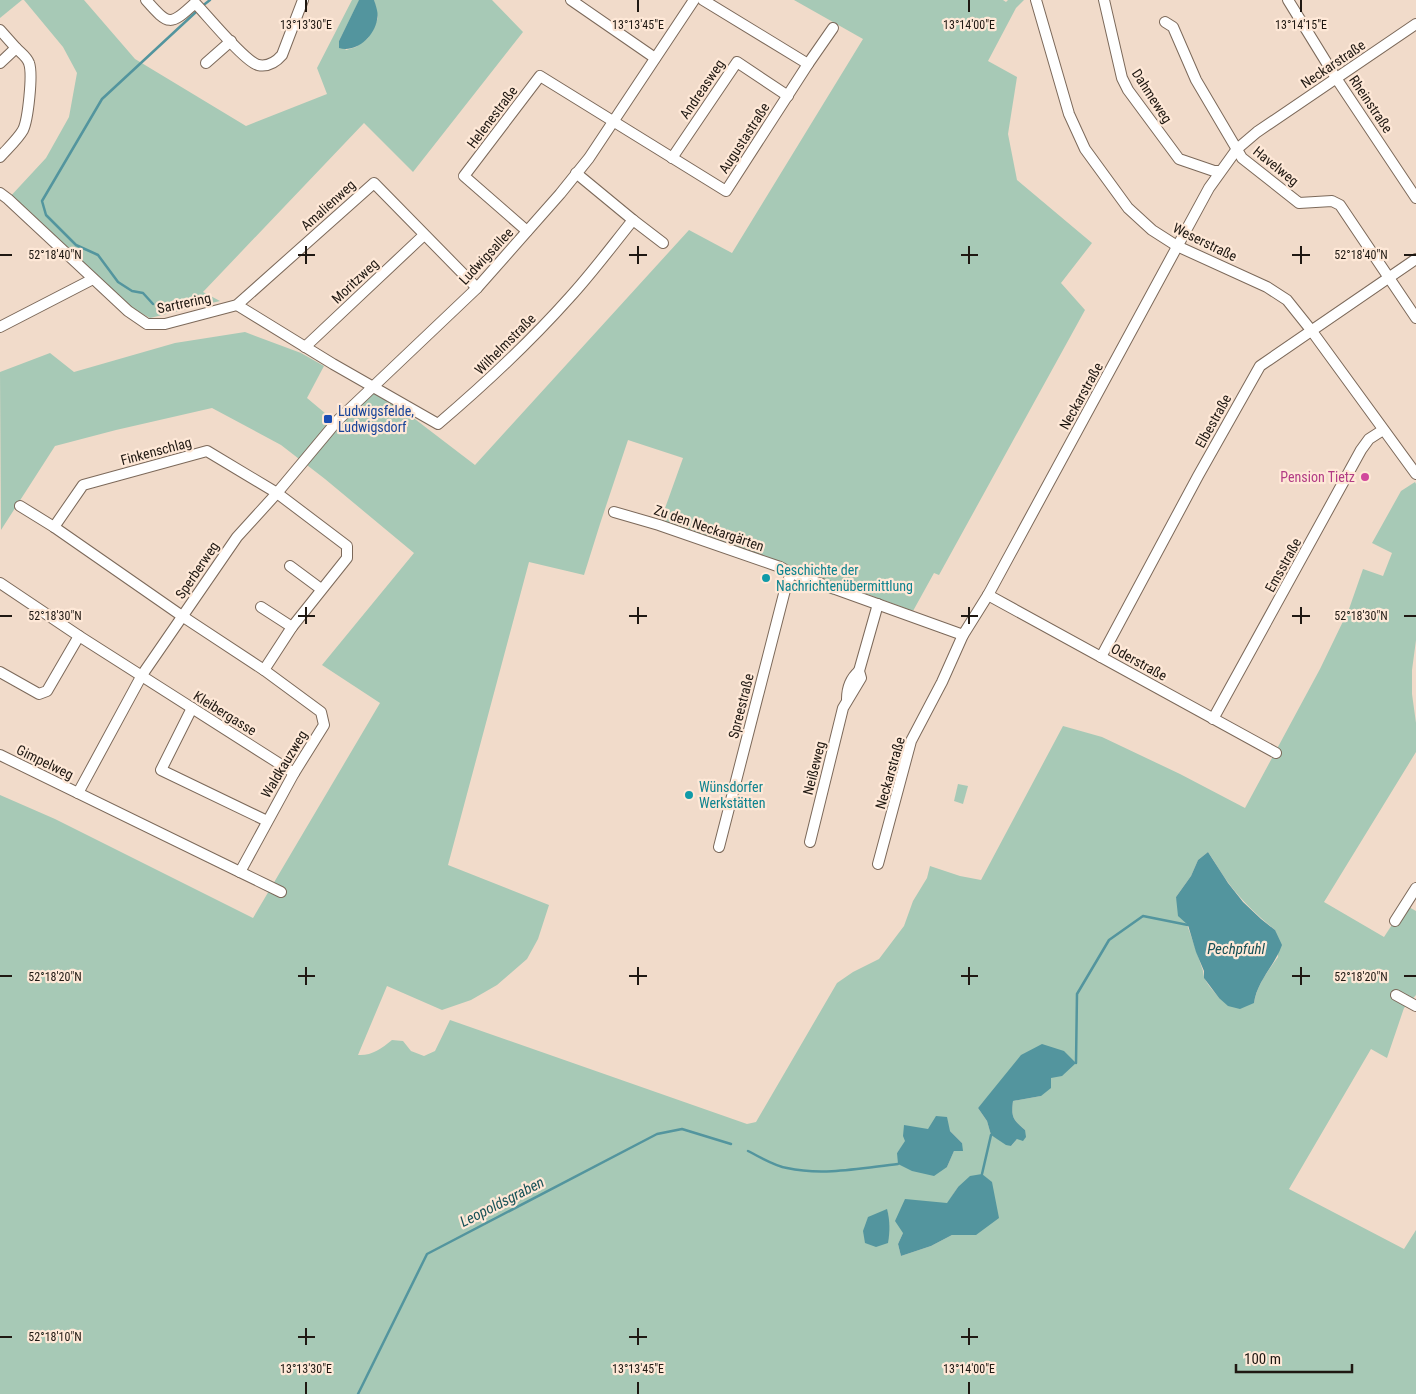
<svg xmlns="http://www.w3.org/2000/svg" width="1416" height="1394" viewBox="0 0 1416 1394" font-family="'Roboto Condensed',sans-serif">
  <rect width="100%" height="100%" fill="#f1dbca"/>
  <g fill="#a7c9b6" fill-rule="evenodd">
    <path d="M0,0H22L0,18Z"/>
    <path d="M24,0H84L135,59L246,126L327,94L317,68L352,0H359V1L339,41L346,50L356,47L368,38L378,18L374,0H492L523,32L413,172L364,123L203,292L220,301L150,318L126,305L8,199L46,158L69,117L77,73L63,47Z"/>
    <path d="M794,0H1003L1006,2L1008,0H1024L1016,8L988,61L1017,77L1008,134L1017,180L1092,243L1061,283L1085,310L939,575L934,573L913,611L837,583L833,595L795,581L747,555L659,525L683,458L628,440L600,524L584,575L529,562L448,865L549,905L538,939L527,959L497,985L471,1000L442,1010L387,986L358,1055C371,1056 381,1049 392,1040L403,1041L411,1051L424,1056L435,1051L450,1020L747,1124L756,1122L837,983L853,972L879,959L904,926L913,901L927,878L930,866L960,876L981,880L1063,726L1102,737L1180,774L1245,808L1320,669L1349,609L1363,569L1383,576L1392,553L1372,543L1401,491L1415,482L1416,484V640L1412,670V694L1416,723V752L1324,902L1384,937L1405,905L1416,911V995L1404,1008L1387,1058L1371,1049L1289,1189L1404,1249L1416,1230V1394H0V795L55,819L253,918L380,703L322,665L414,553L325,479L281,445L212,408L116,430L55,446L1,530L0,372L50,353L74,372L175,343L245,332L301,353L324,366L307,398L338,424L373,387L475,465L689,230L732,253L863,39ZM1208,852C1216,863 1222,875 1230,885C1244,903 1258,916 1275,930L1278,957C1268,971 1257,985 1254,1003L1219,998C1215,992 1208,986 1205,979C1203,976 1204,972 1202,968C1194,944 1186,920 1176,897L1191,876L1198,860ZM999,1084L1041,1096L1013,1101C1011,1118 1013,1119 1025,1130L1011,1146L991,1135L987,1121L978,1108ZM928,1129L950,1131L962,1143V1151H954L947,1167L897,1153L906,1141ZM958,1187L976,1235H952L931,1246L901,1256L898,1244L903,1233L905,1200L947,1204Z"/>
    <path d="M958,784L968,786L963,804L954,801Z"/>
  </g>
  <g fill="#53959e">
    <path d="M359,0H374C376,6 379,14 377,20C374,37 356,53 339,48V41Z"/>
    <path d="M1208,852L1228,883L1243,902L1261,919L1275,930L1282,945C1275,965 1257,981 1254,1003L1240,1009L1228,1006L1219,998L1204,978V971L1196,952L1188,925L1178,916L1176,897L1191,876L1198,860Z"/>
    <path d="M1042,1044L1064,1051L1076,1063L1062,1076L1051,1078V1088L1041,1096L1013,1101C1011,1118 1013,1119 1025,1130L1026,1137L1023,1141L1017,1139L1011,1146L1006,1145L991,1135L987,1121L978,1108L1021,1055Z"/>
    <path d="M936,1116L947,1117L950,1131L962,1143L963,1151H954L947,1167L934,1176L912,1171L898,1164L897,1153L905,1141L903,1136L904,1125L928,1129Z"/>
    <path d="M982,1174L992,1182L999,1218L976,1235H952L931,1246L901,1256L898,1244L903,1233L895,1221L905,1199L947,1203L958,1187L970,1176Z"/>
    <path d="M887,1209C890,1220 890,1232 888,1243L876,1247L865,1243L863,1231L868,1217Z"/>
  </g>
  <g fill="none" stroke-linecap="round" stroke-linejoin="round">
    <g stroke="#53959e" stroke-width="2.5">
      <path d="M201,7L210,0"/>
      <path d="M153,304L143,293L132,291L118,282L98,255L76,245L46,215L42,201L102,99L197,11"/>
      <path d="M1076,1063L1077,994L1109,940L1143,916L1188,925"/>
      <path d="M748,1151C760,1157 774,1166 787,1168C823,1176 862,1168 898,1164"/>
      <path d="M982,1174L991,1135"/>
      <path d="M358,1394L427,1254L657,1134L682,1129L731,1144"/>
    </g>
    <g stroke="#7c695a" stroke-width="12">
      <g id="minor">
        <path d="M146,0C169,26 170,26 195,3C207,15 244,61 258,65C268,67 276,62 282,55L303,0"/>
        <path d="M571,0L655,58"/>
        <path d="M1036,0L1069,114L1085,149L1128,208L1152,230L1177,246L1267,287L1287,300L1311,330L1416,474"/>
        <path d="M1104,0L1122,78L1128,90L1179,159L1214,171H1220"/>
        <path d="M1288,0L1336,78L1416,198"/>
        <path d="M1165,22L1173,27L1196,80L1242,158L1299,203L1332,201L1340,205L1416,318"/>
        <path d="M0,30L16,48"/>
        <path d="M0,63L16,48C21,53 27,57 29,63C33,74 28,120 23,130C18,139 7,149 0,157"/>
        <path d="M206,63L231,41"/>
        <path d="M808,64L833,28"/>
        <path d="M672,158L737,62L788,96"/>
        <path d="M0,193L8,199L128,311L147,324H165L237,305L374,183L477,288"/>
        <path d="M633,220L663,243"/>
        <path d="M527,231L464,176L540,76L726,191L808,64L703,0"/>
        <path d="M237,305L333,364L438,424C485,384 529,343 570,297C592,273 612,246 633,220L576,173"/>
        <path d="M0,327L93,279"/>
        <path d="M305,347L424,235"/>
        <path d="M614,512L659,525L780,567L791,573L963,635"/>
        <path d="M54,527L83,485L207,451L277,493L347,546V558L292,627L264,670"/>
        <path d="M290,566L321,589"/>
        <path d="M0,583L79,636L294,773"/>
        <path d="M988,595L1276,753"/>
        <path d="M261,607L292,627"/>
        <path d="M1101,657L1198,476L1260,366L1416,259"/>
        <path d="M0,672L39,694L47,691L79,636"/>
        <path d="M847,699C847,688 851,678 859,671"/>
        <path d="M192,708L161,770L267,821"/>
        <path d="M1213,719L1361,450L1369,439L1383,430"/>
        <path d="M0,755L240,872L294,773L324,725L321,712L264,670L182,616L54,527L20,506"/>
        <path d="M78,793L142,675L237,537L277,493L338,420L477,288L560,194L589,158L694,0"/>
        <path d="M810,842L843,708L861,678L859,671L878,604"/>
        <path d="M719,847L785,590L791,573"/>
        <path d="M878,864L911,741L942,682L963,635L988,595L1209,188L1237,149L1257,132L1416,24"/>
        <path d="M240,872L281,892"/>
        <path d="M1395,921L1416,888"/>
        <path d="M1396,995L1416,1006"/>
      </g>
    </g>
    <use href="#minor" stroke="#fff" stroke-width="10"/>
  </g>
  <path fill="none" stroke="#1f1812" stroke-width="2" d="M306,0V12M638,0V12M969,0V12M1301,0V12M306,246V264M638,246V264M969,246V264M1301,246V264M0,255H12M298,255H315M629,255H647M961,255H978M1292,255H1310M1404,255H1416M306,607V624M638,607V624M969,607V624M1301,607V624M0,616H12M298,616H315M629,616H647M961,616H978M1292,616H1310M1404,616H1416M306,967V985M638,967V985M969,967V985M1301,967V985M0,976H12M298,976H315M629,976H647M961,976H978M1292,976H1310M1404,976H1416M306,1328V1345M638,1328V1345M969,1328V1345M0,1337H12M298,1337H315M629,1337H647M961,1337H978M306,1382V1394M638,1382V1394M969,1382V1394"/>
  <rect fill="#1a4fb4" stroke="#fee8d7" stroke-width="2" x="323" y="414" width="10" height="10" rx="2.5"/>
  <circle fill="#d1479c" stroke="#fee8d7" stroke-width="2" cx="1365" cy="477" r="5"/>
  <g fill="#0f9aa8" stroke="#fee8d7" stroke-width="2">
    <circle cx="766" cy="578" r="5"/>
    <circle cx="689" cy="795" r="5"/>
  </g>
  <g text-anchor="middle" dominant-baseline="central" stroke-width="4.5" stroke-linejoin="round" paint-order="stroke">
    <g font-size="14" fill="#1f1812" stroke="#fee8d7">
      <text transform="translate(1333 64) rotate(-34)">Neckarstraße</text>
      <text transform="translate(702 89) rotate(-56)">Andreasweg</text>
      <text transform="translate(1152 96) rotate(57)">Dahmeweg</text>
      <text transform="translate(1371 104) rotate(56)">Rheinstraße</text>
      <text transform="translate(492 117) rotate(-53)">Helenestraße</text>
      <text transform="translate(744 138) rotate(-57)">Augustastraße</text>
      <text transform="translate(1276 166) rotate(39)">Havelweg</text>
      <text transform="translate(328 205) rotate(-42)">Amalienweg</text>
      <text transform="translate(1205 242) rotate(26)">Weserstraße</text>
      <text transform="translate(486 256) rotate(-47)">Ludwigsallee</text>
      <text transform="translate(355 281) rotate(-43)">Moritzweg</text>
      <text transform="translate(184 303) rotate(-12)">Sartrering</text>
      <text transform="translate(505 344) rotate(-45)">Wilhelmstraße</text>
      <text transform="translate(1081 396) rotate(-61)">Neckarstraße</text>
      <text transform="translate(1213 421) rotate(-61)">Elbestraße</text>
      <text transform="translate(156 451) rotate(-15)">Finkenschlag</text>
      <text transform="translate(709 528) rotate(19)">Zu den Neckargärten</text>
      <text transform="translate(1283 565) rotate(-61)">Emsstraße</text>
      <text transform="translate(197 570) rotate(-56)">Sperberweg</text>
      <text transform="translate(1139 662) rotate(29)">Oderstraße</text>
      <text transform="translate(741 706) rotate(-76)">Spreestraße</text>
      <text transform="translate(225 713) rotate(32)">Kleibergasse</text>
      <text transform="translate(45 762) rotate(26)">Gimpelweg</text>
      <text transform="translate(284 764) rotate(-59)">Waldkauzweg</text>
      <text transform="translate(814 768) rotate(-76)">Neißeweg</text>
      <text transform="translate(890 773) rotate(-74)">Neckarstraße</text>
    </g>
    <g font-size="14" fill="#164399" stroke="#fee8d7" text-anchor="start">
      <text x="338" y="411">Ludwigsfelde,<tspan x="338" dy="16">Ludwigsdorf</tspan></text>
    </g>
    <g font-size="14" fill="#b23c85" stroke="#fee8d7" text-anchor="end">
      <text x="1355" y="477">Pension Tietz</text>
    </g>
    <g font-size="14" fill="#0d838f" stroke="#fee8d7" text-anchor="start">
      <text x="776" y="570">Geschichte der<tspan x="776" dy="16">Nachrichtenübermittlung</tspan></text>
      <text x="699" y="787">Wünsdorfer<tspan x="699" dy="16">Werkstätten</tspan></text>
    </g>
    <g font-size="15" font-style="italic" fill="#165157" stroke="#fee8d7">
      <text x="1236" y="949">Pechpfuhl</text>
      <text transform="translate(502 1202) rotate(-27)">Leopoldsgraben</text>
    </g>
  </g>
  <g font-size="12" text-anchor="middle" fill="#1f1812" stroke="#fee8d7" stroke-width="4.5" stroke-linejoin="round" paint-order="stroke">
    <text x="306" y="29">13°13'30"E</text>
    <text x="638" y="29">13°13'45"E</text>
    <text x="969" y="29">13°14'00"E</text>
    <text x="1301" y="29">13°14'15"E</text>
    <text x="55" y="259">52°18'40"N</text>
    <text x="1361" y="259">52°18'40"N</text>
    <text x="55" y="620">52°18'30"N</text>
    <text x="1361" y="620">52°18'30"N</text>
    <text x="55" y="981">52°18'20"N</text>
    <text x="1361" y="981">52°18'20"N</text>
    <text x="55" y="1341">52°18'10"N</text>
    <text x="306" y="1373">13°13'30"E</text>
    <text x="638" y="1373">13°13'45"E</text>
    <text x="969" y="1373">13°14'00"E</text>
  </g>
  <path d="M1236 1364v8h116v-8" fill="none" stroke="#1f1812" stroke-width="2.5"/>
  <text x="1244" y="1364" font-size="15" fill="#1f1812" stroke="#fee8d7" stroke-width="4" paint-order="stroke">100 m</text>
</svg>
